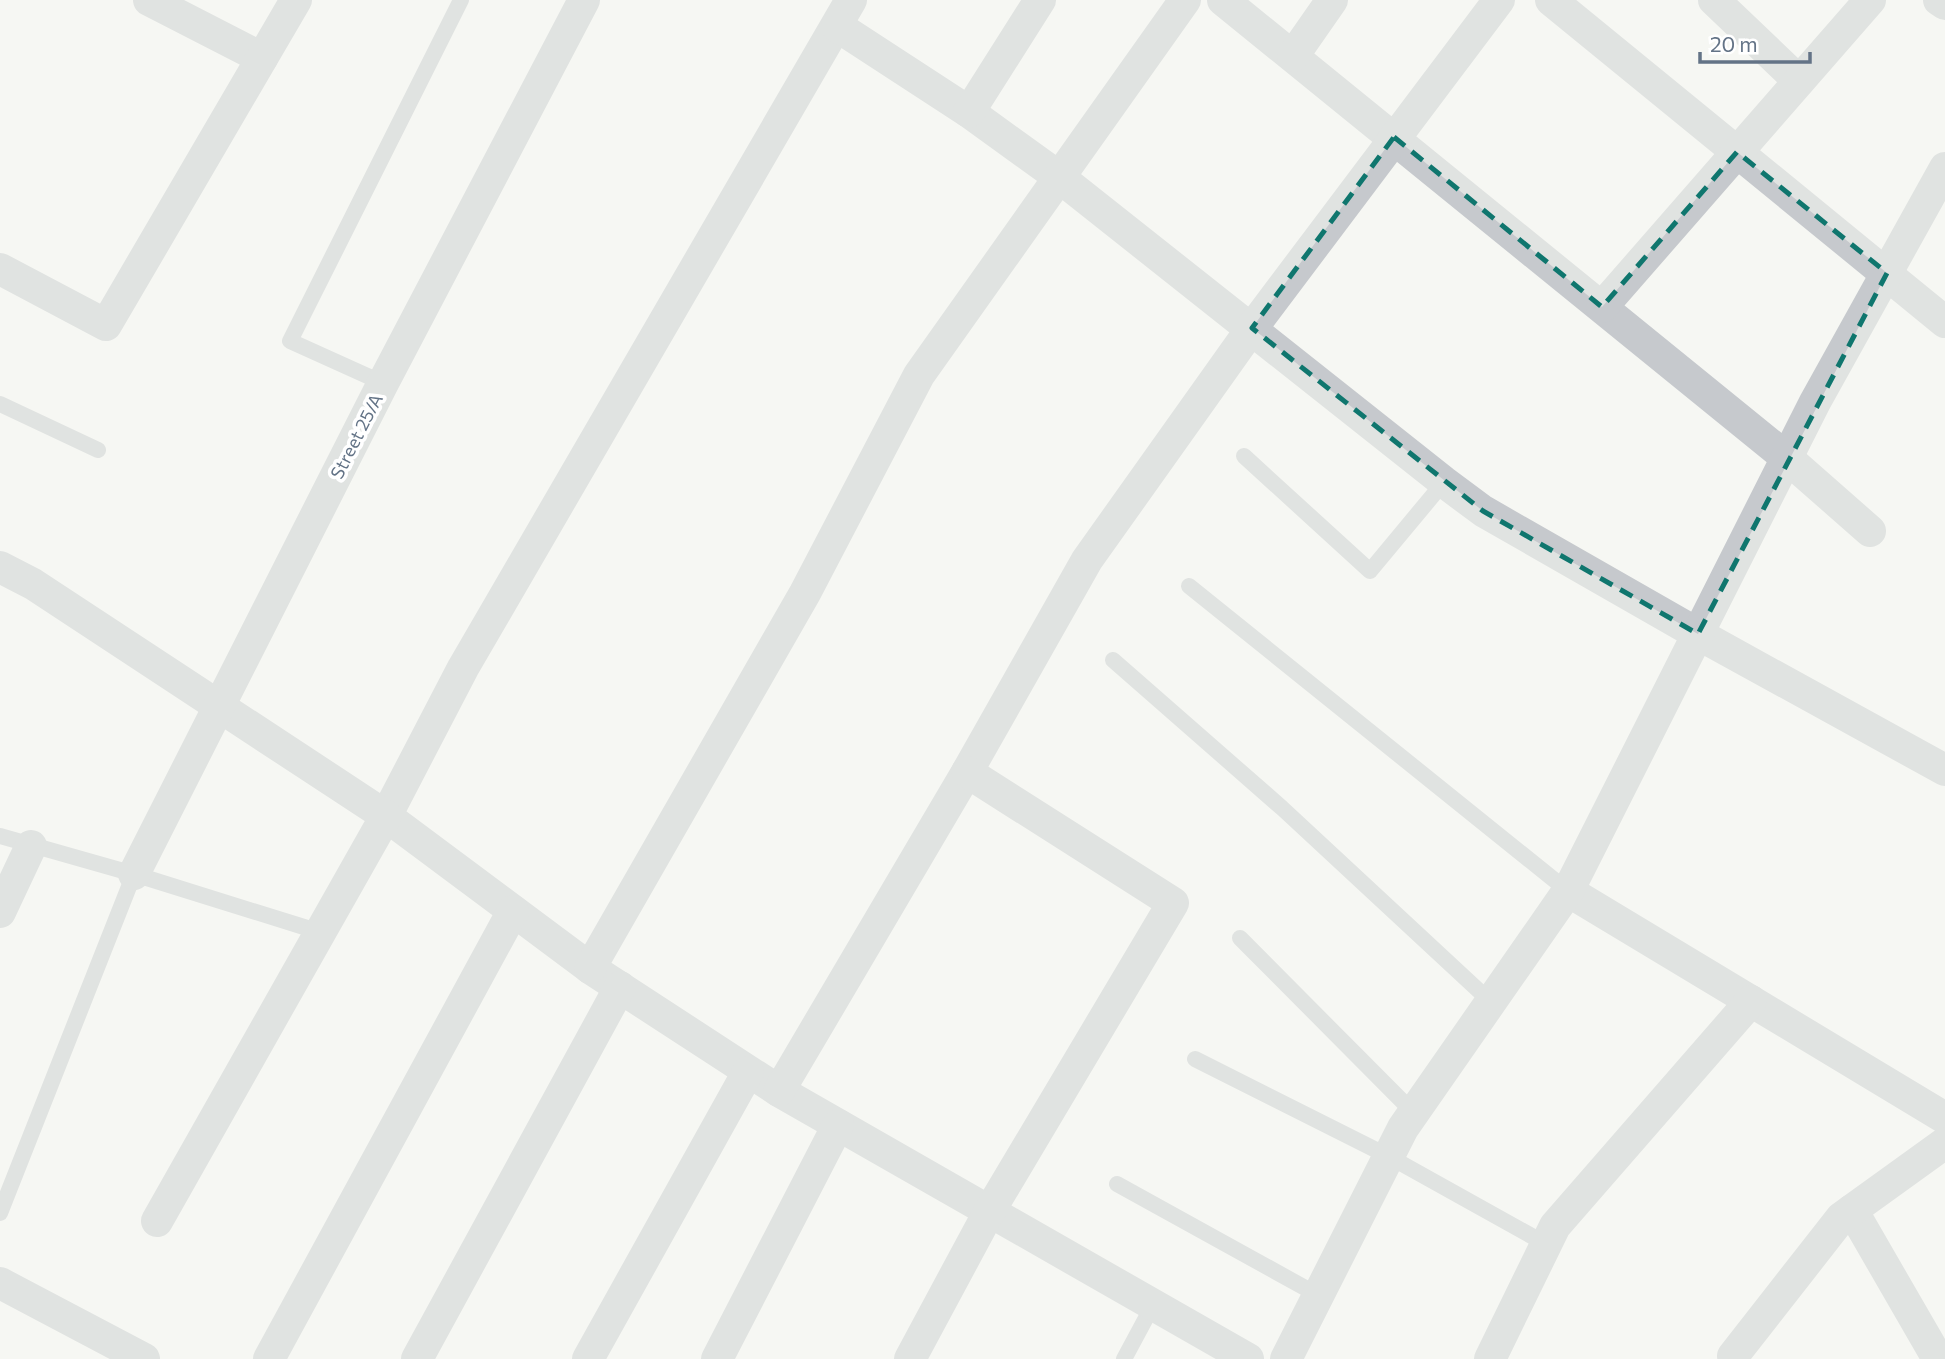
<svg xmlns="http://www.w3.org/2000/svg" width="1945" height="1359" viewBox="0 0 1945 1359" font-family="Commissioner,sans-serif">
  <rect width="100%" height="100%" fill="#f6f7f3"/>
  <g fill="none" stroke-linecap="round" stroke-linejoin="round">
    <g stroke="#c6c9cd" stroke-width="16">
      <path d="M383,383L290,341L461,0"/>
      <path d="M0,404L98,450"/>
      <path d="M1244,456L1370,571L1444,482"/>
      <path d="M1189,586L1568,891"/>
      <path d="M1113,660L1282,808L1491,1002"/>
      <path d="M0,836L134,874L320,932"/>
      <path d="M1240,938L1414,1113"/>
      <path d="M1195,1059L1388,1156L1546,1244"/>
      <path d="M1117,1184L1318,1295"/>
      <path d="M0,1213L134,874"/>
      <path d="M1124,1359L1153,1305"/>
    </g>
    <g stroke="#c6c9cd" stroke-width="32">
      <path d="M149,0L262,58"/>
      <path d="M851,0L463,668L386,816L590,968L779,1091L1248,1359"/>
      <path d="M1223,0L1787,458L1870,531"/>
      <path d="M1551,0L1945,322"/>
      <path d="M1714,0L1799,81"/>
      <path d="M1939,0L1945,4"/>
      <path d="M837,26L969,112L1059,177L1444,482L1483,511L1698,634L1945,770"/>
      <path d="M1293,56L1332,0"/>
      <path d="M969,112L1040,0"/>
      <path d="M0,269L106,325L296,0"/>
      <path d="M1602,307L1870,0"/>
      <path d="M0,567L33,584L386,816L157,1221"/>
      <path d="M134,874L383,383L584,0"/>
      <path d="M1568,891L1945,1118"/>
      <path d="M0,912L31,846"/>
      <path d="M590,968L805,593L919,375L1185,0"/>
      <path d="M779,1091L967,772L1087,560L1252,328L1499,0"/>
      <path d="M1852,1210L1938,1359"/>
      <path d="M0,1283L144,1359"/>
      <path d="M1733,1356L1841,1218L1945,1143"/>
      <path d="M269,1359L513,911"/>
      <path d="M417,1359L620,987"/>
      <path d="M588,1359L748,1072"/>
      <path d="M717,1359L838,1125"/>
      <path d="M910,1359L989,1212L1173,903L967,772"/>
      <path d="M1286,1359L1403,1128L1568,891L1815,402L1945,168"/>
      <path d="M1490,1359L1555,1226L1751,1001"/>
    </g>
  </g>
  <path d="M0 0H1945V1359H0ZM1394,137L1602,307L1737,152L1887,273L1698,634L1483,511L1252,328Z" fill="#f6f7f3" fill-opacity=".55" fill-rule="evenodd"/>
  <path fill="none" stroke="#0f766e" stroke-width="5" stroke-dasharray="14 9" stroke-linejoin="round" d="M1394,137L1602,307L1737,152L1887,273L1698,634L1483,511L1252,328Z"/>
  <g text-anchor="middle" dominant-baseline="central" stroke-width="7" stroke-linejoin="round" paint-order="stroke">
    <g font-size="18" fill="#637386" stroke="#fff">
      <text transform="translate(356 436) rotate(-63)">Street 25/A</text>
    </g>
  </g>
  <path d="M1700 52v10h110v-10" fill="none" stroke="#637386" stroke-width="3.5"/>
  <text x="1710" y="52" font-size="21" fill="#637386" stroke="#ffffff" stroke-width="5" paint-order="stroke">20 m</text>
</svg>
